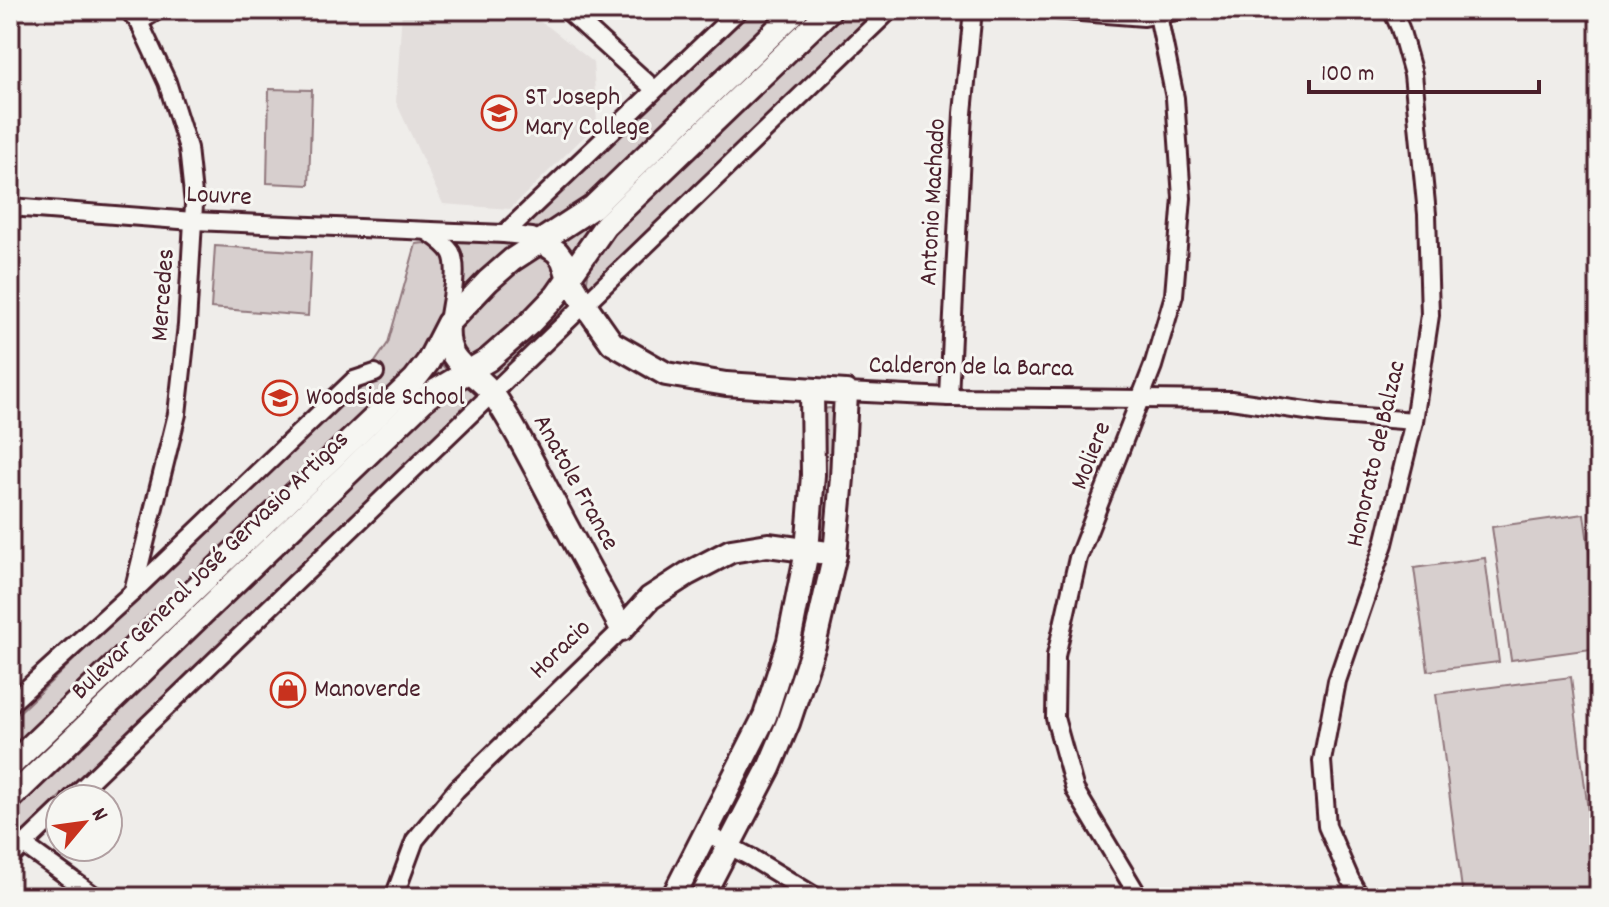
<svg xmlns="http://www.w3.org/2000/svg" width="1609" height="907" viewBox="0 0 1609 907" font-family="Dekko,sans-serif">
  <rect width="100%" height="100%" fill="#efedea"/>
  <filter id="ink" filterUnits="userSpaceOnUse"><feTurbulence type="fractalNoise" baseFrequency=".0125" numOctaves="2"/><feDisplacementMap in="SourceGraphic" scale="16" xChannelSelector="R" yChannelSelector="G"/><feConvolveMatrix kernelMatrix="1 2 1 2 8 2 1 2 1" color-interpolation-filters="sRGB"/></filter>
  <g filter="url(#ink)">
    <path fill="#e3dedc" d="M402,10H519L549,27L593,62L597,124L510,209L443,204L396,102Z"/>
    <g fill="#d7cfce" stroke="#90777c" stroke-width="2">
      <path d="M752,10H786L592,198L545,229L532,232L524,222Z"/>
      <path d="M811,10H817L574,254L561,240L710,107Z"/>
      <path d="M844,10H886L591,292L586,287L589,268L613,230L653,191L796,58Z"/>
      <path d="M269,89L312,90L309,185L267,183Z"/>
      <path d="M445,235L523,240L460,298Z"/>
      <path d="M425,243L440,248L449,265L441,321L415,361L398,384L10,758V721L350,396L382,374L380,367L373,365L388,343L416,244Z"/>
      <path d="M215,246L311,252L308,316L211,308Z"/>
      <path d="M533,257C550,257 557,267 556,284L482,355C471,357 467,356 459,348V325L507,275Z"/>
      <path d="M571,294L578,307L497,382L487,375L488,371C519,349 545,322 571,294Z"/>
      <path d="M438,360L449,373L10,787V781L128,668Z"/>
      <path d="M466,386L473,388L482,395L10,844V813L415,417Z"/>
      <path d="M829,408L833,409L836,413L835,477L825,543L817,542L821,414L824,409Z"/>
      <path d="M1584,514L1599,623V648L1511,660L1492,527Z"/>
      <path d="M1485,558L1499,662L1428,671L1414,568Z"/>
      <path d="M818,563L822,566L824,570L783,723L731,823L726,825L722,824L814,564Z"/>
      <path d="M1571,677L1599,897H1463L1436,694Z"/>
    </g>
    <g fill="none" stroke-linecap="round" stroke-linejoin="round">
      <g stroke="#4a1f2b" stroke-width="22">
        <g id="street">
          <path d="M128,10L139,22L167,82L188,148L194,204L187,325L177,414L133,592"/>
          <path d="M567,10L654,89"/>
          <path d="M1055,10L1144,17L1183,10"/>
          <path d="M139,22L158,10"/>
          <path d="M10,207L193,221L504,234L532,237L541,241"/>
          <path d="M427,231C435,237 445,243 451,252C460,269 450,304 448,323"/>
          <path d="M504,234L739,10"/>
          <path d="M846,392L949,397L1231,400L1327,414L1414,421"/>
          <path d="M949,397L963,113L973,10"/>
          <path d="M10,704L133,592L354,380L375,373"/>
          <path d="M71,799L890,10"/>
          <path d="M705,833L752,858L816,897"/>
          <path d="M24,845L96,897"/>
          <path d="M10,858L60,810"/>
          <path d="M394,897L415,840L457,789L622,629"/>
          <path d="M1139,897L1075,790L1055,718L1056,656L1078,558L1153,366L1174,295L1182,198L1175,98L1158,15"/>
          <path d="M1360,897L1350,879L1327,826L1322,761L1337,681L1384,544L1414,421L1430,315L1427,214L1413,74L1400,28L1392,10"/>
        </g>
      </g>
      <g stroke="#4a1f2b" stroke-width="28">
        <g id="secondary">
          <path d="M541,241L557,252L563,260L569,278L584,303L612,343L666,374L726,384L846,392L842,478L835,554L814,645L788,723L769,768L702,897"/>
          <path d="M448,324C444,369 475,367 495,397C518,432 536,469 555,505C577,547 600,588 622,629L650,598L687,574L731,551L768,545L835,554"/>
          <path d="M10,766L415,379L428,362L448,323L488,281L512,260L593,207L797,10"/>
          <path d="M10,799L425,399L435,391L488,360L529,324L556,296L605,226L830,10"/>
          <path d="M673,897L765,716L789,641L807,551L813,475L812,390"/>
        </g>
      </g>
      <use href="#street" stroke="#f6f6f2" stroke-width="16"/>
      <use href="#secondary" stroke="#f6f6f2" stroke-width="22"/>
    </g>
  </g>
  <defs>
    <g id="school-ring" transform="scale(1.8)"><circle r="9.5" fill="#f6f6f2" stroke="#c8321e" stroke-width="1.5"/><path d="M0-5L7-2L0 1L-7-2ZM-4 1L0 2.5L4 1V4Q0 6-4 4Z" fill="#c8321e"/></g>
    <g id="shop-ring" transform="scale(1.8)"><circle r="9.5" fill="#f6f6f2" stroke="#c8321e" stroke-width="1.5"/><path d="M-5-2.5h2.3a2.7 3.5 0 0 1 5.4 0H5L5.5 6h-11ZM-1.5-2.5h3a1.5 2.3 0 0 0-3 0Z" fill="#c8321e"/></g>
  </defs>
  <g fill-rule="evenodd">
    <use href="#school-ring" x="499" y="113"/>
    <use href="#school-ring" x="280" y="398"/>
    <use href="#shop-ring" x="288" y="690"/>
  </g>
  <g text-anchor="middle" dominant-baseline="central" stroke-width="6" stroke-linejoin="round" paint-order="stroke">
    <g font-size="26" fill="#4a1f2b" stroke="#f6f6f2" text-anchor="start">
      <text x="525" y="98">ST Joseph<tspan x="525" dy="30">Mary College</tspan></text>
      <text x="306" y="398">Woodside School</text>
      <text x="314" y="690">Manoverde</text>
    </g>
    <g font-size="26" fill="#4a1f2b" stroke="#f6f6f2">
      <text transform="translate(219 197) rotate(3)">Louvre</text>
      <text transform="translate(934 202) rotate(-87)">Antonio Machado</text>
      <text transform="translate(164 295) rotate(-86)">Mercedes</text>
      <text transform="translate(971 368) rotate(1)">Calderon de la Barca</text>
      <text transform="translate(1377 454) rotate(-77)">Honorato de Balzac</text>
      <text transform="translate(1092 456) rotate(-69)">Moliere</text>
      <text transform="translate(575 483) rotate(61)">Anatole France</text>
      <text transform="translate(211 566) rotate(-44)">Bulevar General José Gervasio Artigas</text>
      <text transform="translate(561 650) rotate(-44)">Horacio</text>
    </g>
  </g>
  <rect width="1609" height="907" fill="none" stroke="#f6f6f2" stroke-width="40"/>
  <rect x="20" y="20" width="1569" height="867" fill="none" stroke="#4a1f2b" stroke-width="3" filter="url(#ink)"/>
  <g transform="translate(84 823) rotate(61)"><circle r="38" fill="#f6f6f2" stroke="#b1a0a2" stroke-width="2"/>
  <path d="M0-6L14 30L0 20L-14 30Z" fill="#c8321e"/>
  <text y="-12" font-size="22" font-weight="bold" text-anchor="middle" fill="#4a1f2b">N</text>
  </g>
  <path d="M1309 80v12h230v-12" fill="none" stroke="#4a1f2b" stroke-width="4"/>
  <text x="1321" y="80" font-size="24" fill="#4a1f2b" stroke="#f6f6f2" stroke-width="6" paint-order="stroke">100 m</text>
</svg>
